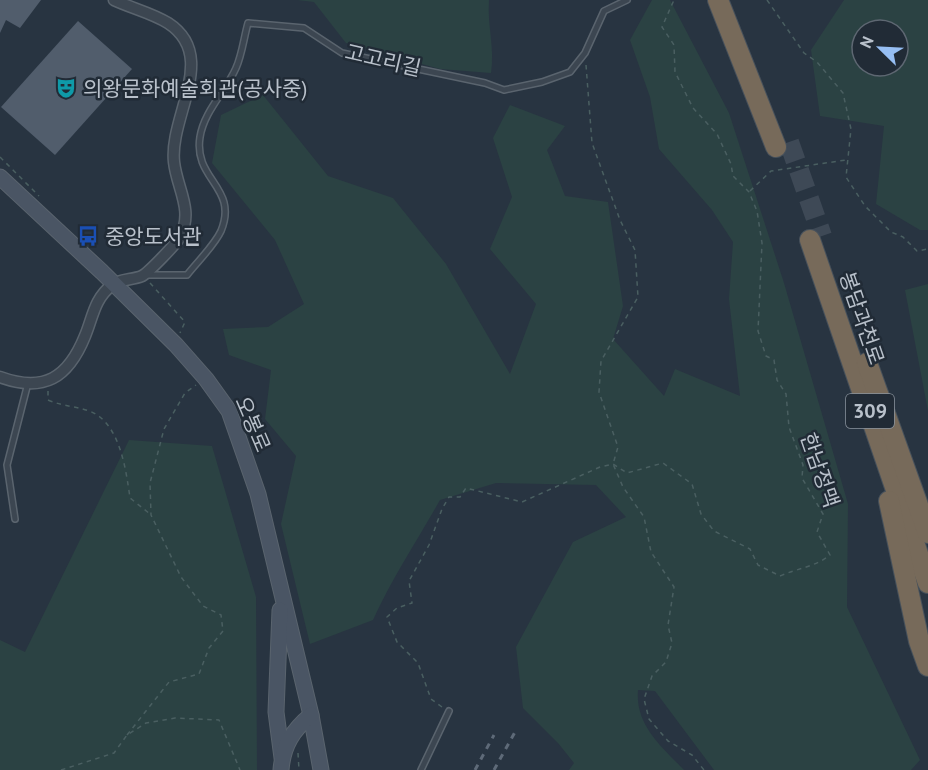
<svg xmlns="http://www.w3.org/2000/svg" width="928" height="770" viewBox="0 0 928 770" font-family="'PT Sans','Noto Sans KR',sans-serif">
  <rect width="100%" height="100%" fill="#283441"/>
  <g fill="#2b4243" fill-rule="evenodd">
    <path d="M297,0H489C487,25 495,48 491,73L440,69L346,43L314,2Z"/>
    <path d="M652,0H670L729,113L784,283L848,504L847,607L920,760L911,770H714L655,691L638,690C635,725 661,746 684,770H569L574,763L558,743L523,708L516,647L573,542L626,517L596,485L496,483L440,500C417,541 392,578 373,620L310,644L281,524L296,456L265,419L271,370L229,355L223,329L268,327L304,304L275,240L212,163L221,115L263,95L328,176L393,198L446,264L510,374L536,304L490,249L512,197L493,138L510,105L565,126L547,150L565,196L608,202L623,306L613,339L664,396L675,369L740,396L729,299L733,242L712,210L659,149L650,97L630,40Z"/>
    <path d="M844,0H928V230H920L876,204L884,126L820,116L811,50ZM862,30H898V66H862Z"/>
    <path d="M928,284V411L905,290Z"/>
    <path d="M129,440L212,446L256,597L257,770H0V640L25,652Z"/>
  </g>
  <g fill="#515d6c">
    <path d="M0,0H41L20,28L6,20L0,33Z"/>
    <path d="M78,21L132,69L55,155L1,107Z"/>
  </g>
  <g fill="none" stroke-linecap="round" stroke-linejoin="round">
    <path stroke="#3e4956" stroke-width="20" stroke-dasharray="20 10" stroke-linecap="butt" d="M789,142L822,236"/>
    <g stroke="#5a646e" stroke-width="8">
      <g id="lane">
        <path d="M145,275H187C197,262 214,246 221,231C239,187 193,180 200,137C204,111 226,91 236,68C242,55 244,37 248,23L304,28L342,53L485,83L504,90L542,82L570,72L585,53L604,11L627,0"/>
        <path d="M15,519L7,465L28,383"/>
        <path d="M421,770L449,711"/>
      </g>
    </g>
    <g stroke="#5a646e" stroke-width="13">
      <path id="street" d="M0,377C44,393 68,378 85,336C93,317 94,299 112,285C119,279 133,280 142,276C149,272 176,244 180,237C194,210 177,189 174,162C169,116 219,56 168,23C152,13 131,8 114,0"/>
    </g>
    <g stroke="#5a646e" stroke-width="17">
      <g id="secondary">
        <path d="M0,177L102,272L176,345L206,379L229,411L258,494L311,715L321,770"/>
        <path d="M280,610L276,712L282,758"/>
        <path d="M281,770C283,745 293,730 311,715"/>
      </g>
    </g>
    <g stroke="#47515b" stroke-width="22">
      <g id="highway">
        <path d="M718,0L776,147"/>
        <path d="M810,240L928,583"/>
        <path d="M867,363L928,533"/>
        <path d="M889,501L919,641L928,666"/>
      </g>
    </g>
    <g stroke="#4a5f61" stroke-width="1.5" stroke-dasharray="4.5 4.5" stroke-linecap="butt">
      <path d="M767,0L804,53L817,62L843,93L851,129L846,177L865,206L891,232L903,237L917,251L928,249"/>
      <path d="M586,65L592,143L620,220L635,250L638,297L601,361L599,392L618,447L613,464L623,487L644,517L651,552L674,587L668,625L672,643L666,662L652,676L644,699L649,719L668,741L692,755L704,770"/>
      <path d="M0,157L39,196"/>
      <path d="M750,191L771,171L846,160"/>
      <path d="M150,283L185,322L180,333"/>
      <path d="M48,391V400C65,407 76,406 89,411C120,422 126,470 130,498L150,514"/>
      <path d="M442,707L431,699L418,663L397,642L387,617L397,608L412,603L409,581L429,545L442,509L449,497H460L466,488L522,502L600,467L613,464L627,473L663,463L692,484L701,514L714,531L750,549L758,565L780,576C798,568 815,567 830,555L817,532L823,514L802,478L803,465L789,427L786,394L777,380L774,360L766,356L758,331L762,243L757,211L749,192L733,176L731,164L717,134L693,108L675,72L674,45L662,27L674,0"/>
      <path d="M127,735L169,682L199,674L209,648L223,631L221,615L203,606L181,577L151,515L150,483L164,429L185,393L196,385"/>
      <path d="M298,753L299,770"/>
      <path d="M61,770L114,753L127,735L146,723L175,718L219,720L240,770"/>
    </g>
    <use href="#lane" stroke="#3c4651" stroke-width="5"/>
    <use href="#street" stroke="#3c4651" stroke-width="10"/>
    <use href="#secondary" stroke="#4a5564" stroke-width="15"/>
    <use href="#highway" stroke="#776a5a" stroke-width="20"/>
    <g stroke="#5e6a78" stroke-width="3" stroke-dasharray="6 6" stroke-linecap="butt">
      <path d="M475,770L494,735"/>
      <path d="M494,770L515,732"/>
    </g>
  </g>
  <defs>
    <g id="theatre-bare" transform="scale(1.62)"><path d="M-5-5.5Q0-4 5-5.5V0Q5 5 0 6Q-5 5-5 0ZM-3.3-2.5H-1v1.5H-3.3ZM1-2.5H3.3v1.5H1ZM-2.8 1Q0 5.5 2.8 1Z" fill="#0f9aa8" stroke="#212b36" stroke-width="2.5" paint-order="stroke"/></g>
    <g id="bus-bare" transform="scale(1.62)"><path d="M-5-6H5V4H4V6H2V4H-2V6H-4V4H-5ZM-3.5-4V0h7V-4ZM-3.5 1.2v1.5H-2V1.2ZM2 1.2v1.5H3.5V1.2Z" fill="#1a4fb4" stroke="#212b36" stroke-width="2.5" paint-order="stroke"/></g>
  </defs>
  <g fill-rule="evenodd">
    <use href="#theatre-bare" x="66" y="88"/>
    <use href="#bus-bare" x="88" y="236"/>
  </g>
  <g text-anchor="middle" dominant-baseline="central" stroke-width="5" stroke-linejoin="round" paint-order="stroke">
    <rect fill="#212b36" stroke="#8b949e" stroke-width="1.5" x="846" y="394" width="48" height="34" rx="4.5"/>
    <g font-size="20" font-weight="bold" fill="#b9c1cb">
      <text x="870" y="411">309</text>
    </g>
    <g font-size="21" fill="#b9c1cb" stroke="#212b36">
      <text transform="translate(383 60) rotate(13)">고고리길</text>
      <text transform="translate(862 318) rotate(71)">봉담과천로</text>
      <text transform="translate(253 424) rotate(67)">오봉로</text>
      <text transform="translate(820 470) rotate(71)">한남정맥</text>
    </g>
    <g font-size="21" fill="#b9c1cb" stroke="#212b36" text-anchor="start">
      <text x="83" y="88">의왕문화예술회관(공사중)</text>
      <text x="105" y="236">중앙도서관</text>
    </g>
  </g>
  <g transform="translate(880 48) rotate(294)"><circle r="28" fill="#212b36" stroke="#5e6772" stroke-width="1.5"/>
  <path d="M0-4.5L10 22L0 15L-10 22Z" fill="#96bef3"/>
  <text y="-9" font-size="16" font-weight="bold" text-anchor="middle" fill="#b9c1cb">N</text>
  </g>
</svg>
